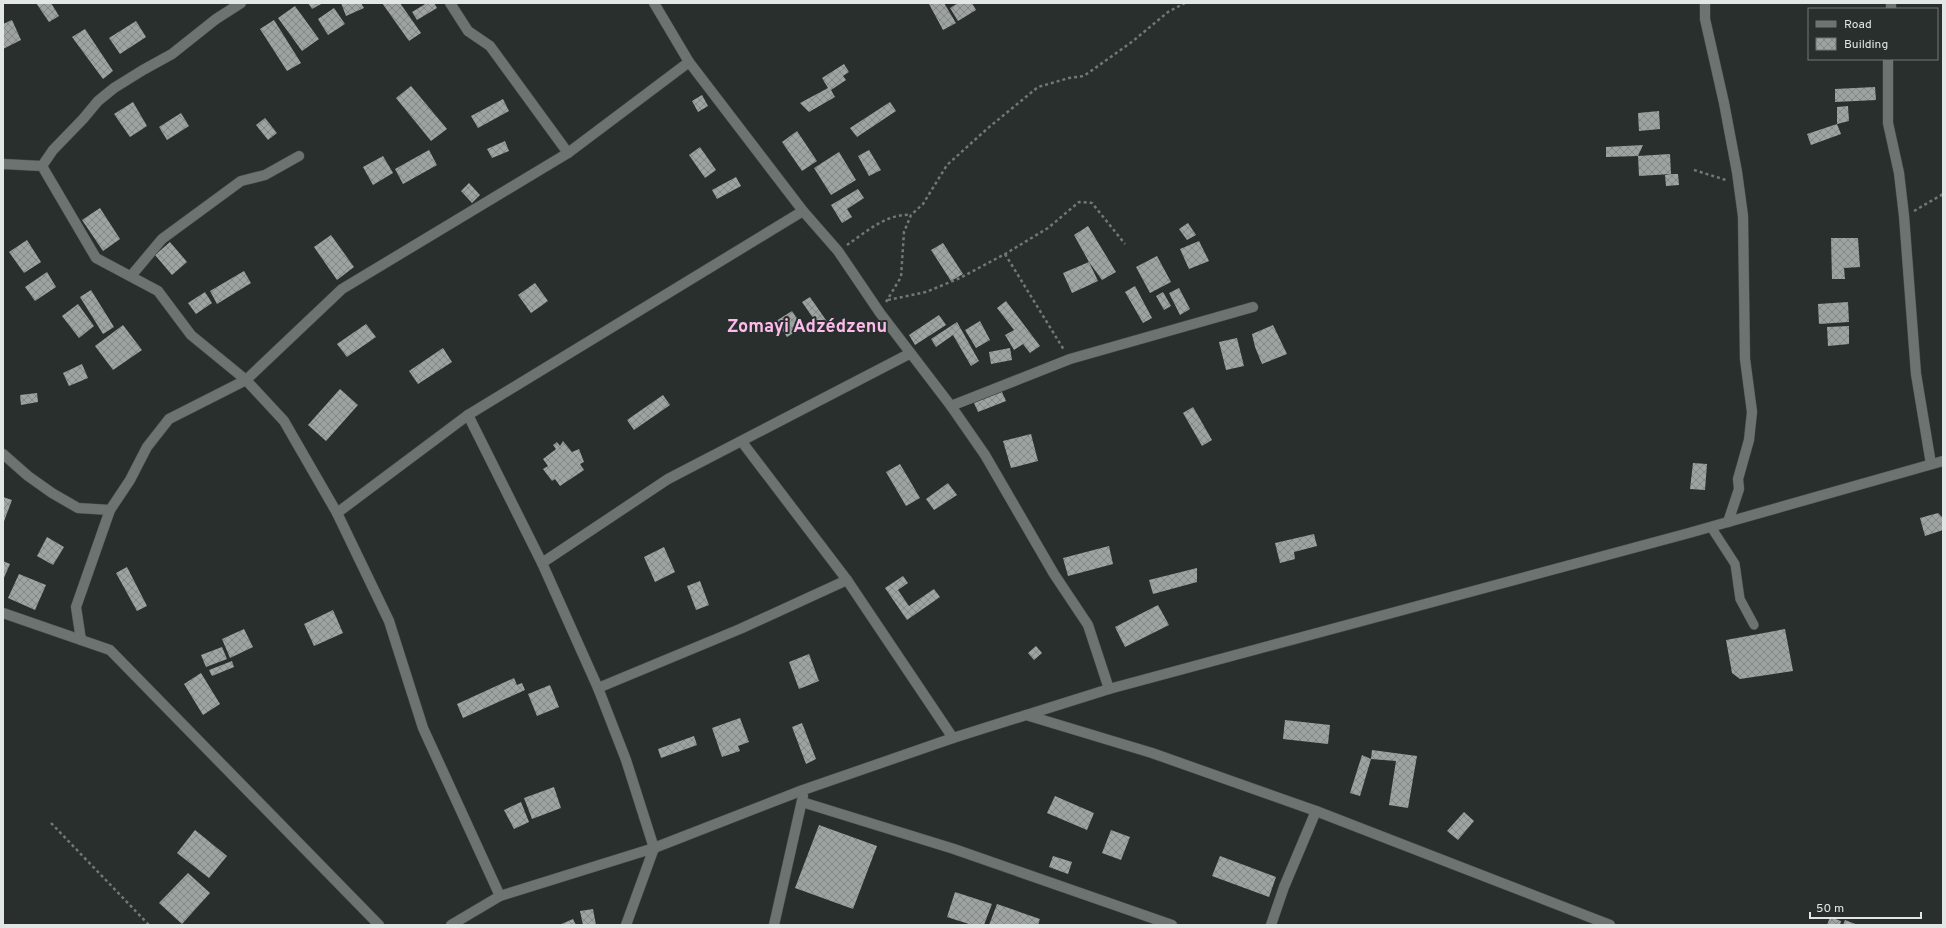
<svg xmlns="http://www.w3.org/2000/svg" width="1946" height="928" viewBox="0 0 1946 928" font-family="Overpass,sans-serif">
  <defs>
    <pattern id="building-cross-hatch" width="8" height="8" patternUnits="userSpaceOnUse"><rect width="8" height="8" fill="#9ca3a1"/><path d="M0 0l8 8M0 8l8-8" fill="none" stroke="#828785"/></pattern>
  </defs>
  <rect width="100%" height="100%" fill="#292f2d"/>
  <g fill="url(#building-cross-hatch)">
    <path d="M36,3H51L59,16L49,22Z"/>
    <path d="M308,3H323L312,9Z"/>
    <path d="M341,3H361L364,8L346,16Z"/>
    <path d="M382,3H400L421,33L409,41Z"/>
    <path d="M427,3H434L437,8L417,20L412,12Z"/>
    <path d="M931,3H944L956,23L943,30L929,4Z"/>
    <path d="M958,3H972L976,10L958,21L950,8Z"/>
    <path d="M295,6L319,39L302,51L278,18Z"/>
    <path d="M334,8L345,24L328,35L318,19Z"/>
    <path d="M12,20L21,40L3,49V24Z"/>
    <path d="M274,20L301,63L287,71L260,29Z"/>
    <path d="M136,21L146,37L120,54L109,38Z"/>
    <path d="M85,29L113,71L103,79L72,37Z"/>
    <path d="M844,64L849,72L843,76L846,80L831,90L835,97L809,112L800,103L828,88L822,78Z"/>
    <path d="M411,86L447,129L431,141L396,98Z"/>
    <path d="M1875,87L1876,100L1835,102V89Z"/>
    <path d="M702,95L708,106L698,112L692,101Z"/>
    <path d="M503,99L509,111L478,128L471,116Z"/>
    <path d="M133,102L147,126L130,137L114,114Z"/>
    <path d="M890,102L896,111L857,137L850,128Z"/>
    <path d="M1848,106L1849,121L1837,124V107Z"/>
    <path d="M1659,111L1660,129L1639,131L1638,113Z"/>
    <path d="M181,113L189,126L167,140L159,127Z"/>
    <path d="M265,118L277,133L268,140L256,125Z"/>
    <path d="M1837,124L1841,134L1811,145L1807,134Z"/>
    <path d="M797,131L817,161L802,171L782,142Z"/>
    <path d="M505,141L509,151L492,158L487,149Z"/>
    <path d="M1643,145L1638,156L1670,154L1671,174H1678L1679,185L1666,186L1665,175L1671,174L1639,176L1638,156L1606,157V147Z"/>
    <path d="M700,147L716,170L705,178L689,155Z"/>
    <path d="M429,150L437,165L403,184L395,169Z"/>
    <path d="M869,150L881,170L869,176L858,156Z"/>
    <path d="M839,152L856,180L831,195L814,168Z"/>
    <path d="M383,156L393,173L373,185L363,167Z"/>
    <path d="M736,177L741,186L717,199L712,190Z"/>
    <path d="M469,183L480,195L472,203L461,191Z"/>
    <path d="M858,189L864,198L847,209L852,217L842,223L831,205Z"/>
    <path d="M100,208L120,239L103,251L82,220Z"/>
    <path d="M1188,223L1196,235L1187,240L1179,229Z"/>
    <path d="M1088,226L1116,272L1102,280L1089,262L1098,281L1072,293L1063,273L1089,262L1074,235Z"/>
    <path d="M331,235L354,267L337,280L314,247Z"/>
    <path d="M1831,238H1858L1860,267L1844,268L1845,279H1832Z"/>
    <path d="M27,240L41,262L24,273L9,252Z"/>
    <path d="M1199,241L1209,261L1189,269L1180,249Z"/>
    <path d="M170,242L187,262L172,275L155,255Z"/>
    <path d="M943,243L963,274L951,281L931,250Z"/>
    <path d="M1157,256L1171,282L1150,293L1136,267Z"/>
    <path d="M244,271L251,283L217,304L210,291Z"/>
    <path d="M47,272L56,287L35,301L25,287Z"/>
    <path d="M535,283L548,301L531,313L518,295Z"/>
    <path d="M1135,286L1152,318L1143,323L1125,292Z"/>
    <path d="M1179,288L1190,309L1180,315L1169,293Z"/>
    <path d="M91,290L114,327L103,334L80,297Z"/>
    <path d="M205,292L212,303L196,314L188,303Z"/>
    <path d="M1163,292L1171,306L1164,310L1156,296Z"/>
    <path d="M810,297L828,323L820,328L802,302Z"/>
    <path d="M1006,301L1040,346L1030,353L1023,344L1014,350L1005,335L1014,330L997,308Z"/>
    <path d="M1848,302L1849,322L1819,324L1818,304Z"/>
    <path d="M78,304L94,326L79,338L62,316Z"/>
    <path d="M792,311L803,327L787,337L776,321Z"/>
    <path d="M939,315L946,325L915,345L909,335Z"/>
    <path d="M980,321L990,340L976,348L965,330Z"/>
    <path d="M957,322L979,361L971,366L953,335L936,347L931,339Z"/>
    <path d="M366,324L376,337L347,357L337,344Z"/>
    <path d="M123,325L142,350L113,370L95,346Z"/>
    <path d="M1273,325L1287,354L1262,364L1255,347L1252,334Z"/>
    <path d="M1849,326V344L1828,346L1827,327Z"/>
    <path d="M1237,338L1244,366L1226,370L1219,342Z"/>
    <path d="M443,348L452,362L418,384L409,371Z"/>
    <path d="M1010,348L1012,360L991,364L989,352Z"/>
    <path d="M82,364L88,378L69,386L63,373Z"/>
    <path d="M340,389L358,405L326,441L308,425Z"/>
    <path d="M1002,392L1006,401L978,412L974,403Z"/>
    <path d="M37,393L38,402L21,405L20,395Z"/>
    <path d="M663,395L670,405L634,430L627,420Z"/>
    <path d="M1193,407L1212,440L1202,446L1183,413Z"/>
    <path d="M1031,434L1038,461L1011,468L1003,441Z"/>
    <path d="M563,441L572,452L579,449L584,462L580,464L584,470L560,486L555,479L552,481L543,469L548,466L543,459L556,449L553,445L557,442L560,446Z"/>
    <path d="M1693,463L1707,464L1705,490L1690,489Z"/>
    <path d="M900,464L920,498L906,506L886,472Z"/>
    <path d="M948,483L957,495L934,510L926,499Z"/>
    <path d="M3,497L12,500L3,524Z"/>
    <path d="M1938,513L1943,518V530L1925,536L1920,518Z"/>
    <path d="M1314,534L1317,546L1294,552L1295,559L1280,563L1275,543Z"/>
    <path d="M47,537L64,547L53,565L37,556Z"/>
    <path d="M1109,546L1113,564L1068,576L1063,558Z"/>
    <path d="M664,547L675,572L655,582L644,557Z"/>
    <path d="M3,561L10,564L3,580Z"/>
    <path d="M127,567L147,606L137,611L116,573Z"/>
    <path d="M1197,568V582L1153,594L1149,580Z"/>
    <path d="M19,574L46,585L35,610L8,598Z"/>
    <path d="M903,576L908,583L898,590L909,606L934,589L940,597L907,620L885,588Z"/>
    <path d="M700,581L709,605L696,610L687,586Z"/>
    <path d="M1158,605L1169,625L1125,647L1115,627Z"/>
    <path d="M333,610L343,633L314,646L304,624Z"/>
    <path d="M244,629L253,647L230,658L222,639Z"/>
    <path d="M1785,629L1793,671L1740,679L1732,673L1726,640Z"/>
    <path d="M1036,646L1042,653L1034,660L1028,653Z"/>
    <path d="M222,647L227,659L206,667L201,655Z"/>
    <path d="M809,654L819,681L799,689L789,662Z"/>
    <path d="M232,661L234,667L212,676L209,670Z"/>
    <path d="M201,673L220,704L203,715L184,684Z"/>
    <path d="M514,678L517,685L522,683L525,690L463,718L457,704Z"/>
    <path d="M550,685L559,707L537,716L528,694Z"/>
    <path d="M740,718L749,742L738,746L740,751L722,757L712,728Z"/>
    <path d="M1285,720L1330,725L1328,744L1283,739Z"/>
    <path d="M802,723L816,759L806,764L792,727Z"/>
    <path d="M694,736L697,745L661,758L658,749Z"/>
    <path d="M1372,750L1417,756L1408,808L1389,805L1396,761L1371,759Z"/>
    <path d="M1362,755L1371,759L1360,796L1350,793Z"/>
    <path d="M554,787L561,808L532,819L524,798Z"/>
    <path d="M1055,796L1094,813L1087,830L1047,813Z"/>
    <path d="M521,802L529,822L514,829L504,810Z"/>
    <path d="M1464,812L1474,821L1458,840L1447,831Z"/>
    <path d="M819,825L877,846L853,909L795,888Z"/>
    <path d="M195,830L227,856L209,878L177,853Z"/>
    <path d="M1111,830L1130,837L1121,860L1102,853Z"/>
    <path d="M1053,856L1072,862L1068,874L1049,867Z"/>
    <path d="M1220,856L1276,877L1269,897L1212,876Z"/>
    <path d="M188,873L210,893L182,924L159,903Z"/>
    <path d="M955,892L992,904L984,925H972L947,917Z"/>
    <path d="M997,904L1040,919L1038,925H989Z"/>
    <path d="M593,909L596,925H583L580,911Z"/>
    <path d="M1830,917L1841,921L1840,925H1827Z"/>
    <path d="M573,919L576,925H559Z"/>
    <path d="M1845,920L1858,925H1843Z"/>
  </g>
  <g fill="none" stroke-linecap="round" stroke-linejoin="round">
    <g stroke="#484d4c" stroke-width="10">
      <path id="service" d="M1711,527L1735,564L1740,599L1754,625"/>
    </g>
    <g stroke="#484d4c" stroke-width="11">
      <g id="minor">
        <path d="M450,3L468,31L490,46L568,153"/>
        <path d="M654,3L689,62L803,211L838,251L880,313L951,406L985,455L1054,574L1088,625L1109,689"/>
        <path d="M1705,3V19L1724,103L1737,172L1743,216L1745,359L1752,412L1749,440L1738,479L1739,489L1728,522"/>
        <path d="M1891,9V3"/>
        <path d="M1888,59V123L1899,173L1904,216L1916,374L1931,464"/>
        <path d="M3,164L42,166L96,258L158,291L191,335L246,380L284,421L337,513L389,621L423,728L500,896"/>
        <path d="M42,166L53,150L83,119L98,101L114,88L143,70L172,54L216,19L241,3"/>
        <path d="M131,276L162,239L241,181L265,175L299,156"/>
        <path d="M951,406L1070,359L1253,307"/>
        <path d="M468,415L542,563L598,688L626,760L654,848L626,925"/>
        <path d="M742,442L847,580L953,738"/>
        <path d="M3,454L28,476L52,493L78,508L110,510"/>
        <path d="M337,513L468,415L803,211"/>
        <path d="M542,563L668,479L909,354"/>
        <path d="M3,613L110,650L379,925"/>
        <path d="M81,640L76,607L110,510L130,480L147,447L169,419L246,380L342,289L568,153L689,62"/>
        <path d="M598,688L740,629L847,580"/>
        <path d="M1026,715L1152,753L1316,811L1610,925"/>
        <path d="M802,802L954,849L1172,925"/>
        <path d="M451,925L500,896L654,848L803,790L953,738L1109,689L1689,533L1943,461"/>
        <path d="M774,925L803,796"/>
        <path d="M1271,925L1284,887L1316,811"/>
      </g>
    </g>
    <g stroke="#727876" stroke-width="2.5" stroke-dasharray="3 3" stroke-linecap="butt">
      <path d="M1694,170L1726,180"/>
      <path d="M1914,211L1943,194"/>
      <path d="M847,245C866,232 887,213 911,215"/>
      <path d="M1005,254L1064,350"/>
      <path d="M888,300L926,292L960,278L1005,254L1048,228L1079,202L1092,203L1125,244"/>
      <path d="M886,302L901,277L904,232L911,215L923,204L947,165L988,128L1038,87L1069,78L1084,76L1133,41L1168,12L1185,3"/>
      <path d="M51,823L149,925"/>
    </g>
    <use href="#service" stroke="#6c7371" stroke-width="9"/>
    <use href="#minor" stroke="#6c7371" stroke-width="10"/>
  </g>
  <g text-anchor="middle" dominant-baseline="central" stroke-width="4" stroke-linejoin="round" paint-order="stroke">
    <g font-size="18" font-weight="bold" fill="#fdbaec" stroke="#292f2d">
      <text x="807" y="327">Zomayi Adzédzenu</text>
    </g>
  </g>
  <rect width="1946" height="928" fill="none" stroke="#e2e6e5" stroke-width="8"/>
  <rect x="1808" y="8" width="130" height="52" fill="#292f2d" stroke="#737877"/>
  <rect x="1816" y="21" width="20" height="6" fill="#6c7371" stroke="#737877"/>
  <text x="1844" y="28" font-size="12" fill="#e2e6e5">Road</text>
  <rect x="1816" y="38" width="20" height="12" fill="url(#building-cross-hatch)" stroke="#737877"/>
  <text x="1844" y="48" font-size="12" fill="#e2e6e5">Building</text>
  <path d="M1810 912v6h111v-6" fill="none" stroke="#e2e6e5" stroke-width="2"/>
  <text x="1816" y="912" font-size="12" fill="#e2e6e5" stroke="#292f2d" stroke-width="3" paint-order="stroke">50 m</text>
</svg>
